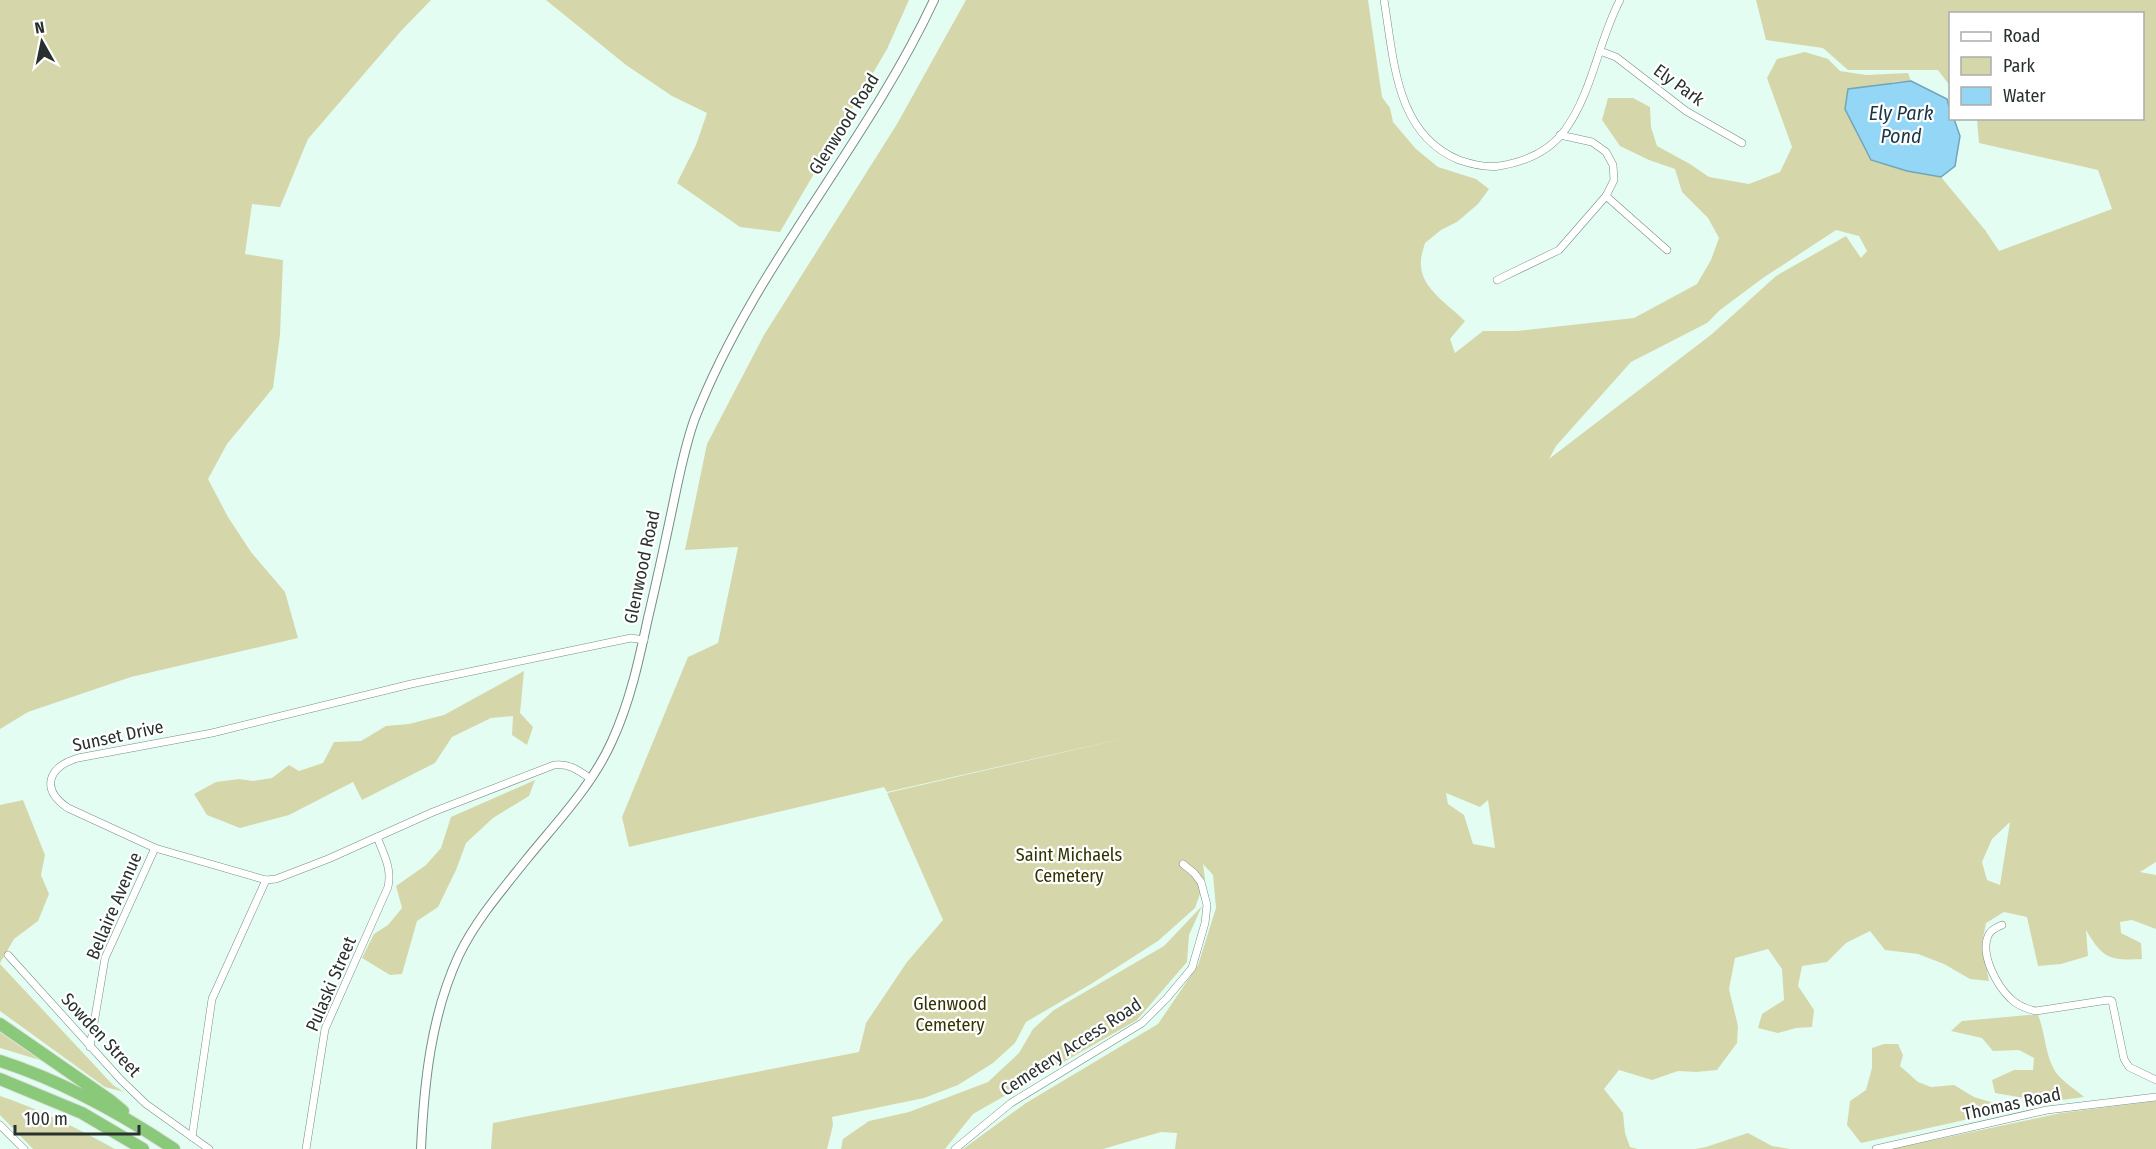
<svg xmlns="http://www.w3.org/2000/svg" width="2156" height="1149" viewBox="0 0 2156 1149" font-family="'Fira Sans Condensed',sans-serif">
  <rect width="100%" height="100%" fill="#e4fdf3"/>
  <g fill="#d5d7ab" fill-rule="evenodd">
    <path d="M0,0H431L401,31L308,139L280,207L252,204L245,254L283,260L280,335L273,388L227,444L208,479L228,517L251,552L285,592L298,638L131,677L28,712L0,729Z"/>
    <path d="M546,0H909L887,49L780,232L740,227L677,183L696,145L707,113L672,96L626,65Z"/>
    <path d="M966,0H1368L1382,97L1390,108L1393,122L1416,149L1438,167L1476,179L1489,189L1478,204L1457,222L1441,230L1425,243C1423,250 1420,259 1421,266C1422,289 1450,306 1465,321L1450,339L1455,353L1483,331H1517L1634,318L1697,284L1711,260L1719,238L1708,218L1682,192L1675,169L1649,160L1620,146L1602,120L1608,98H1633L1650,107L1651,127L1657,146L1690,164L1709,177L1749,184L1780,172L1792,147L1767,78L1777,59L1805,52L1828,59L1840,71L1866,75L1908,73L1911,81L1892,82L1907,171L1941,177L1985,230L1999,251L2112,209L2098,170L1979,143L1977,119L2142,118V14H1950V86L1938,70H1848L1823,48L1766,40L1756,0H2156V862L2140,872L2156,875V929L2132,920L2120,922L2121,933L2141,943L2142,959C2110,961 2102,958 2086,930L2088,956L2061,964L2038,966L2027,917L2004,912L1986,923L1982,943L1989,981L1970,979L1944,964L1918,954L1885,950L1870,931L1846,943L1827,962L1802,966L1798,986L1814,1010L1812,1027L1796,1028L1778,1033L1758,1028L1762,1014L1784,1000L1782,969L1768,949L1735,958L1729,989L1738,1026L1737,1043L1717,1070L1696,1072L1678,1071L1652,1080L1619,1070L1604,1089L1623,1113L1625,1133L1630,1147L1638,1149H1175L1177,1133L1161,1132L1103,1149H963L1026,1103L1158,1024L1198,965L1216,908L1213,875L1203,864L1205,879L1195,908L1158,941L1091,984L1026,1022L1015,1043L993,1063L958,1085L924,1098L832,1117L833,1125L827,1149H491L493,1123L859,1052L866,1023L907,962L943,920L887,793L1143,734L887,792L884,787L629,847L622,817L688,657L718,643L738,547L685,550L707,444L764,335L897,124ZM1836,230L1859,236L1867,251L1861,258L1846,236L1776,276L1712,334L1549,459L1556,446L1631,362L1707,323L1720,310L1763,278ZM1446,793L1480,807L1488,800L1495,848L1473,844L1464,815L1448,804ZM2010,822L2000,885L1987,880L1982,862L1992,839Z"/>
    <path d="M524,671L520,713L533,727L527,745L512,735L513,716L491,718L452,737L435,763L362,800L353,782L289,815L240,828L207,815L194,794L216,782L239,779L253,781L272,778L289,765L299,771L323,763L334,742L361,741L386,726L409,724L444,715Z"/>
    <path d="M535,780L529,796L493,818L466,843L456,870L438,907L417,921L402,974L390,975L362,958L374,934L388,925L402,908L396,886L426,865L441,848L451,817Z"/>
    <path d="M23,800L45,855L41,875L49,894L38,921L14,939L0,963V805Z"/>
    <path d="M1202,906L1189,935L1187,962L1137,1020L973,1114L945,1149H841L843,1139L869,1121L909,1112L988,1082L1019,1053L1033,1029L1054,1010L1164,946Z"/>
    <path d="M0,964L113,1085L124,1092L105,1087L0,1011Z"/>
    <path d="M2028,1015H2038C2046,1034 2045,1059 2058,1075C2065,1083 2076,1090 2084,1097L2047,1102L1995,1093L1992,1080L2014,1070H2033L2034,1058L2019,1050L1993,1051L1982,1038L1951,1031L1962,1021Z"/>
    <path d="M0,1029L43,1061L0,1048Z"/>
    <path d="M1884,1044H1898L1903,1055L1900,1066L1918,1082L1931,1087L1954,1085L1974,1097L2014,1109L1861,1143L1847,1125L1850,1101L1866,1090L1872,1068V1048Z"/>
    <path d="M0,1096C40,1109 78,1129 115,1149H33L0,1115Z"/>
    <path d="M2156,1101V1149H1892L2061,1113Z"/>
    <path d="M1748,1133L1772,1146L1790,1149H1695L1706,1147Z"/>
  </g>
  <path fill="#93d6f5" stroke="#73a4b9" stroke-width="1.5" d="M1911,81L1947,99L1950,110V118L1954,119L1960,136L1955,166L1941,177L1907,171L1871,160L1845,109L1848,89Z"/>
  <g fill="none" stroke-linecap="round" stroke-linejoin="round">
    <g stroke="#778d84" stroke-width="8">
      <g id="minor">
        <path d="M1384,0C1394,59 1395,134 1459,160C1471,164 1487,168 1499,166C1525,162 1549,152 1565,130C1593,91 1598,42 1620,0"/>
        <path d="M1600,51L1616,57L1686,111L1742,143"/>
        <path d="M1606,196L1667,250"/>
        <path d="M1497,280L1559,250L1606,196L1614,180L1613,165L1606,152L1592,142L1560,135"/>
        <path d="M591,779C578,770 569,763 554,765L433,812L328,859L276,879L266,880L155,848L68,808C40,789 48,767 78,758L212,733L411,684L631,638L644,640"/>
        <path d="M2002,925C1997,927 1990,930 1988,936C1980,955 1997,986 2011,999C2018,1006 2027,1009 2036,1011L2108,1000L2112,1001L2124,1059L2129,1067L2156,1080"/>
        <path d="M8,955L121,1080L146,1104L209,1149"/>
        <path d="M90,1047L105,958L155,848"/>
        <path d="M0,1125L24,1149"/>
        <path d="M192,1137L212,999L266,880"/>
        <path d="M306,1149L325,1029L388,887C392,868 384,855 377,837"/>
        <path d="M955,1149L1011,1103L1142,1023L1167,998L1192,968L1205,923L1207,905L1201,882L1194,873L1183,864"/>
        <path d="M1876,1149L2047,1110L2156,1097"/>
      </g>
    </g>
    <g stroke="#778d84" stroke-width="10">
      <path id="tertiary" d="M421,1149C424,1083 431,1015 459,955C476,920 502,890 526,860C556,823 592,786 612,741C630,702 639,660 648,618C657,580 665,543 673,505C679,476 685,445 695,418C754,267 866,146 934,0"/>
    </g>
    <g stroke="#e1e2e2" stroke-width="14">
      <g id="motorway">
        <path d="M0,1024L111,1101L123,1111"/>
        <path d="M0,1061C62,1081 120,1113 174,1149"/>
        <path d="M0,1079L82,1113L143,1149"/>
      </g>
    </g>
    <use href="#minor" stroke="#fff" stroke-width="7"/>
    <use href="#tertiary" stroke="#fff" stroke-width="8"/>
    <use href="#motorway" stroke="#8ac87a" stroke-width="12"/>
  </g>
  <g text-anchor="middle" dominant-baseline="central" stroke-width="4.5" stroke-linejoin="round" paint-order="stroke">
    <g font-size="18" fill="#28312d" stroke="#fff">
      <text transform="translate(1679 85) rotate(36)">Ely Park</text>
      <text transform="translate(844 124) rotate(-58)">Glenwood Road</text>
      <text transform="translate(642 567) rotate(-78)">Glenwood Road</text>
      <text transform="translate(118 736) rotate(-12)">Sunset Drive</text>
      <text transform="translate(114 906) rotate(-67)">Bellaire Avenue</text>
      <text transform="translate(331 984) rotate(-67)">Pulaski Street</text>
      <text transform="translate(101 1035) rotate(47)">Sowden Street</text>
      <text transform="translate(1071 1047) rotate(-33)">Cemetery Access Road</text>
      <text transform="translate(2012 1104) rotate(-12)">Thomas Road</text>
    </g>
    <g font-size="18" fill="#333302" stroke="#fff">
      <text x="1069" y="855">Saint Michaels<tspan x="1069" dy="21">Cemetery</tspan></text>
      <text x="950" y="1004">Glenwood<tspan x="950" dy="21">Cemetery</tspan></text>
    </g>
    <g font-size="20" font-style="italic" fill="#183744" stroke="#fff">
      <text x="1901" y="113">Ely Park<tspan x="1901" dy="23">Pond</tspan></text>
    </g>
  </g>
  <rect x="1949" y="12" width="195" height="108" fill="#ffffff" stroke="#a9adab" stroke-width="1.5"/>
  <rect x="1961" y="32" width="30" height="9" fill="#ffffff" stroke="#a9adab" stroke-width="1.5"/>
  <text x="2003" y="42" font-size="18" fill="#28312d">Road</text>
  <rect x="1961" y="57" width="30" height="18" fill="#d5d7ab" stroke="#a9adab" stroke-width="1.5"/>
  <text x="2003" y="72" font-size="18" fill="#28312d">Park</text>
  <rect x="1961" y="87" width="30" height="18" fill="#93d6f5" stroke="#a9adab" stroke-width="1.5"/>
  <text x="2003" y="102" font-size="18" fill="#28312d">Water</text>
  <g transform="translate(42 42) rotate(351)" stroke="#ffffff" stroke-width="4.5" paint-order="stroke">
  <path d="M0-4.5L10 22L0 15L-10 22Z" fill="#28312d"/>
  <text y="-9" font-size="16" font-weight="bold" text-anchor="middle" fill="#28312d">N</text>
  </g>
  <path d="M15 1125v9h124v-9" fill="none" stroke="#28312d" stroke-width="3"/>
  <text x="24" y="1125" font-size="18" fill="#28312d" stroke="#ffffff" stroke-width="4.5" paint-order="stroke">100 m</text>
</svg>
